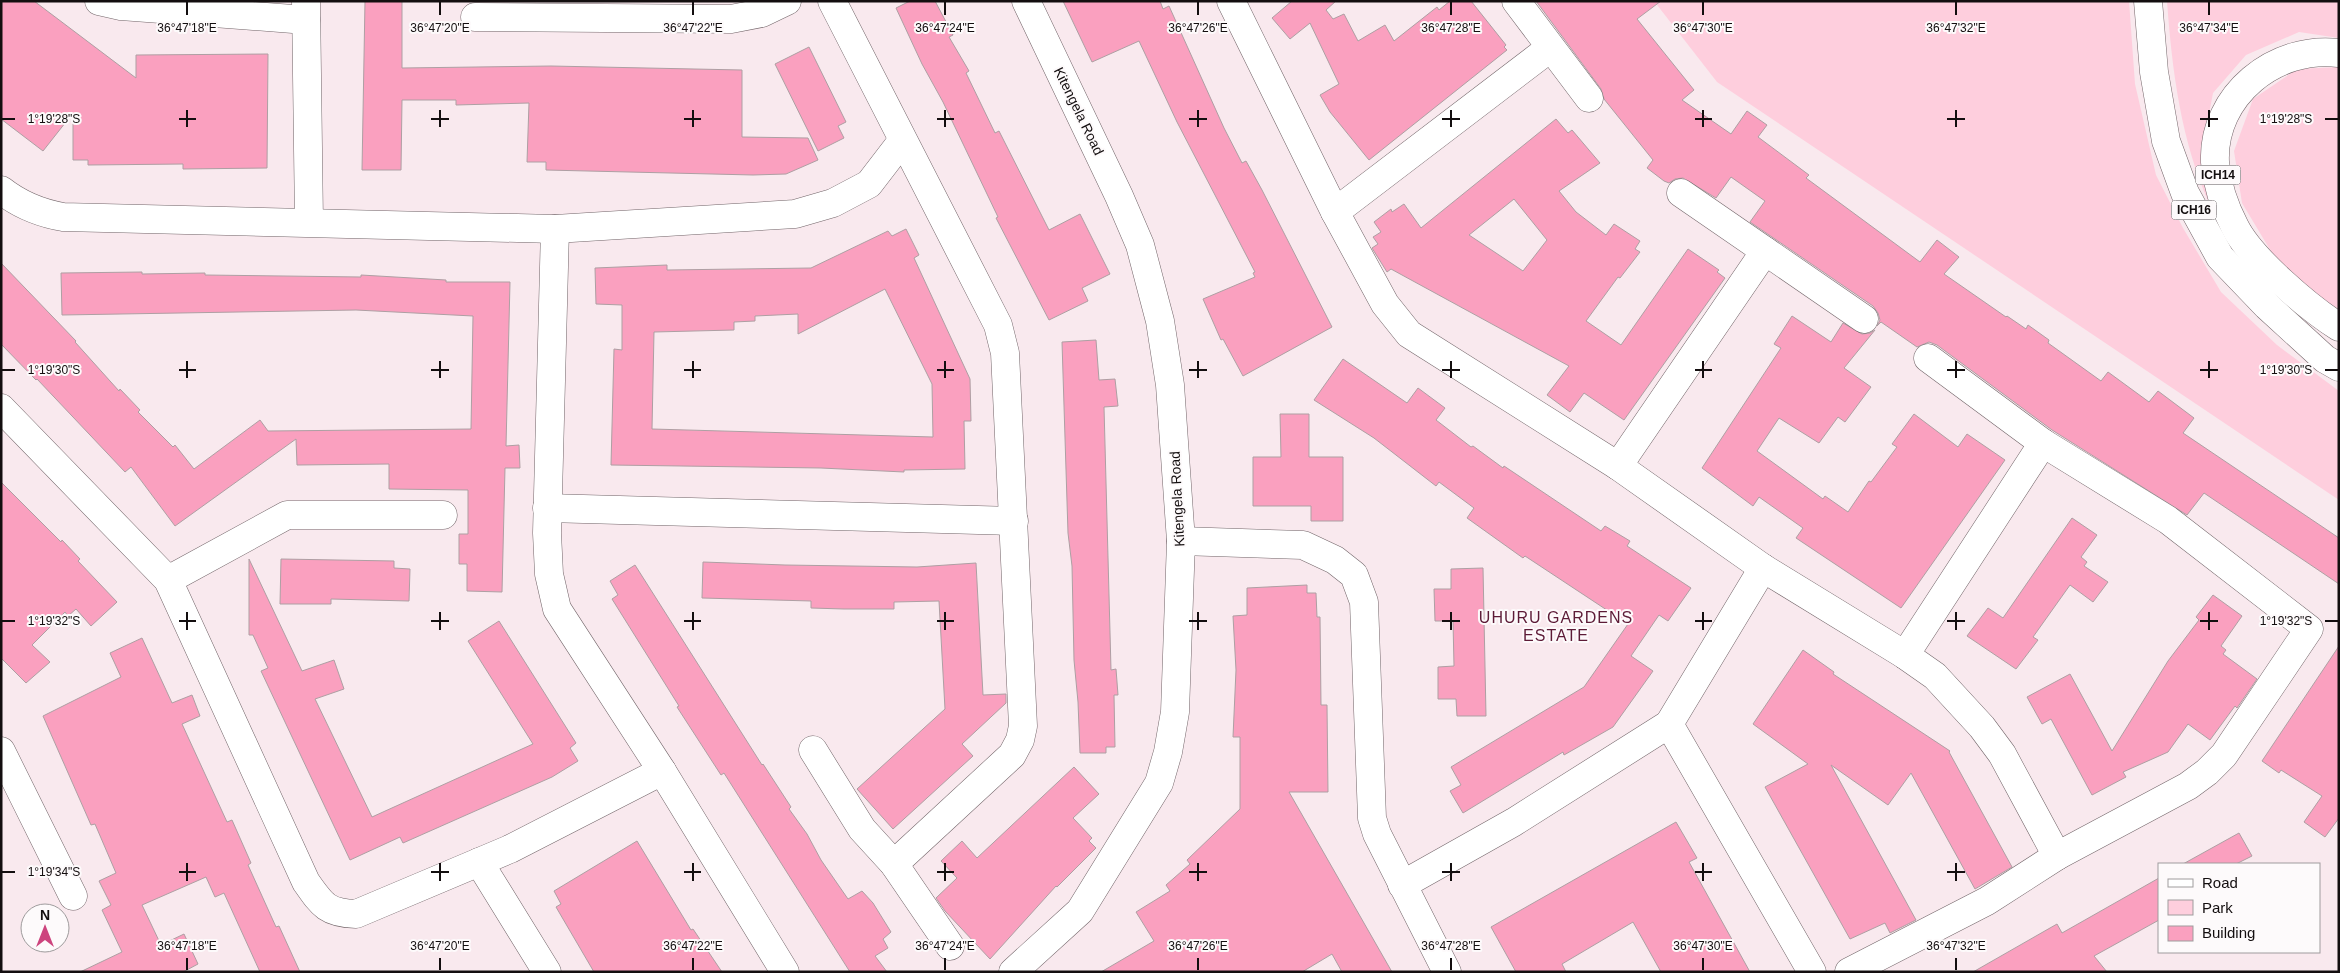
<svg xmlns="http://www.w3.org/2000/svg" width="2340" height="973" viewBox="0 0 2340 973" font-family="Arial,sans-serif">
  <rect width="100%" height="100%" fill="#f9e9ee"/>
  <g fill="#fecedd">
    <path d="M1654,1H2129L2135,84L2156,175L2183,228L2221,292L2277,345L2339,391V500L1717,82Z"/>
    <path d="M2167,1H2339V38L2299,32L2246,55L2213,93L2205,135L2211,207C2181,143 2172,70 2167,1Z"/>
    <path d="M2339,67V309L2325,301L2275,258L2242,203L2234,151L2253,99L2297,69Z"/>
  </g>
  <g fill="#faa0bf" stroke="#ae9fa3" fill-rule="evenodd">
    <path d="M1,1H34L136,78V55L268,54L267,168L183,169V164L88,165V160H73V113L43,151L1,119Z"/>
    <path d="M365,1H402V68L551,66L742,70V137L808,138L818,160L786,174L753,175L546,170V162H527L529,103L456,105V100H402L401,170H362Z"/>
    <path d="M910,1H935L953,35L949,37L969,71L966,73L995,133L999,131L1049,230L1080,214L1110,274L1082,288L1088,301L1049,320L996,218L998,217L943,102L922,64L896,8Z"/>
    <path d="M1063,1H1160L1163,9L1169,6L1224,128L1242,163L1246,161L1262,190L1332,327L1243,376L1223,339L1221,340L1203,299L1255,277L1253,273L1255,272L1177,122L1139,41L1092,62Z"/>
    <path d="M1292,1H1336L1326,10L1333,19L1344,14L1358,41L1385,25L1394,41L1437,7L1439,10L1450,1H1471L1506,45L1504,47L1507,50L1369,160L1330,112L1320,95L1339,84L1310,23L1290,39L1272,18Z"/>
    <path d="M1536,1H1661L1637,19L1694,90L1682,100L1731,134L1747,111L1767,125L1758,137L1809,175L1806,178L1920,262L1937,240L1959,257L1944,274L2006,317L2007,316L2026,329L2028,325L2049,340L2048,343L2101,381L2108,372L2149,402L2158,391L2194,418L2183,433L2339,538V584L2204,493L2187,515L2052,430L1937,345L1929,342L1917,347L1881,322L1877,326L1880,320L1878,313L1873,306L1750,222L1765,201L1731,177L1716,198L1683,178L1675,179L1669,183L1664,181L1647,168L1653,160L1604,99L1601,89Z"/>
    <path d="M809,47L846,122L838,126L844,138L818,151L775,64Z"/>
    <path d="M1556,119L1568,133L1572,130L1600,163L1559,191L1576,212L1606,235L1614,224L1640,241L1635,249L1640,252L1620,278L1618,277L1586,321L1621,345L1688,249L1719,270L1717,272L1725,278L1624,420L1584,393L1570,412L1547,395L1569,366L1391,269L1387,272L1372,248L1378,244L1373,237L1381,232L1374,222L1391,209L1392,212L1404,204L1421,228ZM1514,199L1547,240L1523,271L1469,235Z"/>
    <path d="M906,229L919,255L914,258L970,379L971,421H964L965,469L904,470V472L821,468L611,465L614,349L622,350V305L596,304L595,268L667,265V270L811,268L888,231L892,236ZM885,289L932,384L933,437L652,429L654,332L734,330V322L755,321V316L798,314V334Z"/>
    <path d="M1,263L76,341L75,342L119,391L120,389L140,410L138,412L173,447L175,445L194,469L260,420L268,431L471,429L473,316L356,310L62,315L61,273L142,272V274L205,273V275L361,277V275L446,280V282H510L506,446L519,445L520,468H505L502,592L467,591V564H459V534H468V490L389,489V464L297,465L296,439L175,526L131,467L125,472L37,379L36,380L1,344Z"/>
    <path d="M1792,316L1831,342L1843,323L1862,334L1870,333L1875,330L1844,368L1871,387L1845,422L1838,417L1819,443L1779,418L1757,451L1823,499L1825,496L1848,512L1869,481L1871,482L1897,447L1892,444L1914,414L1958,447L1967,434L2005,460L1901,608L1796,538L1803,528L1759,497L1753,506L1702,468L1781,348L1774,344Z"/>
    <path d="M1096,340L1099,380L1115,379L1118,406L1104,407L1111,670L1116,669L1118,695H1114L1115,747H1106V753H1080L1078,702L1074,660L1072,566L1068,533L1062,342Z"/>
    <path d="M1343,359L1407,403L1418,388L1445,408L1436,420L1471,447L1473,446L1503,468L1504,466L1601,531L1605,526L1630,541L1627,546L1691,588L1668,621L1659,615L1631,656L1653,671L1613,727L1564,755L1563,752L1463,813L1450,791L1461,785L1451,767L1584,687L1628,624L1525,556L1523,558L1467,518L1474,508L1439,482L1436,486L1374,438L1314,400Z"/>
    <path d="M1280,414H1309V457H1343V521H1311V506H1253V457H1281Z"/>
    <path d="M1,482L61,542L62,540L80,559L78,561L117,602L91,626L76,609L68,616L65,612L32,645L50,662L26,683L1,658Z"/>
    <path d="M2072,518L2097,535L2081,557L2087,562L2084,566L2108,582L2093,602L2070,585L2033,637L2038,640L2016,669L1967,636L1988,608L2003,618Z"/>
    <path d="M249,559L302,671L334,660L344,689L315,699L372,817L533,744L468,641L499,621L576,743L570,748L578,761L552,777L403,843L400,837L350,860L261,671L268,668L253,635H249Z"/>
    <path d="M281,559L394,561V568L410,569L409,601L331,599V604H280Z"/>
    <path d="M703,562L785,565L917,567L976,563L983,695L1006,694V703L962,744L973,756L893,829L857,789L945,709L939,601L894,602V609H844L811,608V601L702,598Z"/>
    <path d="M635,565L762,765L763,764L791,807L789,809L807,834L821,860L848,899L862,891L873,903L891,932L883,939L888,948L875,956L887,972H850L724,773L721,775L677,707L679,706L612,599L618,595L610,581Z"/>
    <path d="M1483,568L1486,716H1457L1456,699H1438V667L1454,666L1453,621H1435L1434,589H1451V569Z"/>
    <path d="M1307,585V593H1316L1317,617H1320L1321,705H1327L1328,792H1289L1392,972H1342L1332,954L1302,972H1101L1154,941L1136,912L1170,891L1166,885L1190,864L1187,860L1240,809V737H1233L1236,670L1233,616L1247,615V588Z"/>
    <path d="M2213,595L2242,616L2221,646L2226,650L2223,654L2257,679L2237,708L2235,706L2210,740L2188,724L2168,752L2123,772L2126,777L2092,795L2051,719L2042,724L2027,697L2070,674L2112,751L2168,661L2199,620L2196,617Z"/>
    <path d="M142,638L172,703L192,695L200,716L182,724L227,822L232,820L251,863L248,865L276,927L279,926L300,972H260L224,893L215,897L206,877L142,905L161,945L184,934L198,964L183,972H80L122,952L102,910L111,905L99,881L116,873L95,824L91,825L43,716L121,677L110,653Z"/>
    <path d="M2339,646V818L2325,837L2304,822L2322,796L2281,770L2279,773L2262,761Z"/>
    <path d="M1803,650L1834,672L1833,674L1950,751L1949,752L2012,867L1975,889L1911,773L1888,805L1831,765L1916,920L1890,933L1885,923L1850,939L1765,787L1808,764L1753,724Z"/>
    <path d="M1074,767L1099,794L1073,818L1092,838L1089,841L1096,848L1057,887L1056,886L990,959L945,911L936,898L957,878L941,861L962,841L977,858Z"/>
    <path d="M1676,822L1697,858L1689,862L1750,972H1661L1633,922L1562,964L1566,972H1516L1491,927Z"/>
    <path d="M2239,833L2252,856L2236,864H2183Z"/>
    <path d="M637,841L691,930L693,929L722,972H594L556,907L561,904L554,891Z"/>
    <path d="M2159,878V920L2094,956L2107,972H1973L2057,924L2062,933Z"/>
  </g>
  <g fill="none" stroke-linecap="round" stroke-linejoin="round">
    <g stroke="#726569" stroke-width="29">
      <g id="minor">
        <path d="M99,1L121,6L306,20"/>
        <path d="M306,1L309,222"/>
        <path d="M832,1L998,325L1005,353L1023,726L1020,740L1012,755L894,864"/>
        <path d="M1231,1L1335,212L1385,304L1409,334L1618,466L1763,568L1905,655L1935,676L1982,727L2002,754L2057,856"/>
        <path d="M1516,1L1589,98"/>
        <path d="M475,17L731,19L762,13L787,1"/>
        <path d="M1,190C20,205 40,213 63,217L555,229L795,214L833,203L869,184L902,141"/>
        <path d="M1681,193L1864,319"/>
        <path d="M1335,212L1550,48"/>
        <path d="M555,229L547,533L549,574L557,609L662,771L785,972"/>
        <path d="M1,408L168,580L306,882C322,905 327,913 356,914L510,849L662,771"/>
        <path d="M1618,466L1765,251"/>
        <path d="M547,508L1014,521"/>
        <path d="M1181,541L1303,545L1335,560L1354,575L1364,602L1372,818L1377,834L1447,972"/>
        <path d="M168,580L287,515H443"/>
        <path d="M1905,655L2043,443"/>
        <path d="M1669,724L1812,972"/>
        <path d="M813,750L862,829L894,864L950,946"/>
        <path d="M1,751L73,896"/>
        <path d="M479,862L547,972"/>
        <path d="M1402,885L1514,822L1669,724L1763,568"/>
        <path d="M1013,972L1080,911L1159,783L1168,752L1175,712L1181,541L1170,385L1160,321L1140,245L1119,196L1026,1"/>
        <path d="M1849,972L1987,901L2057,856L2188,786L2207,772L2224,755L2309,629L2168,520L2043,443L1928,358"/>
      </g>
    </g>
    <g stroke="#726569" stroke-width="29">
      <g id="highway">
        <path d="M2148,1L2154,72L2166,141L2185,193L2220,257L2267,306L2325,359L2339,367"/>
        <path d="M2339,53C2276,45 2212,95 2215,162C2217,184 2225,208 2235,227C2251,259 2309,308 2339,327"/>
      </g>
    </g>
    <use href="#minor" stroke="#fff" stroke-width="28"/>
    <use href="#highway" stroke="#fff" stroke-width="28"/>
  </g>
  <path fill="none" stroke="#130e0f" stroke-width="2" d="M187,2V15M440,2V15M693,2V15M945,2V15M1198,2V15M1451,2V15M1703,2V15M1956,2V15M2209,2V15M187,110V127M440,110V127M693,110V127M945,110V127M1198,110V127M1451,110V127M1703,110V127M1956,110V127M2209,110V127M2,119H15M179,119H196M431,119H449M684,119H701M937,119H954M1189,119H1207M1442,119H1460M1695,119H1712M1947,119H1965M2200,119H2218M2325,119H2338M187,361V378M440,361V378M693,361V378M945,361V378M1198,361V378M1451,361V378M1703,361V378M1956,361V378M2209,361V378M2,370H15M179,370H196M431,370H449M684,370H701M937,370H954M1189,370H1207M1442,370H1460M1695,370H1712M1947,370H1965M2200,370H2218M2325,370H2338M187,612V630M440,612V630M693,612V630M945,612V630M1198,612V630M1451,612V630M1703,612V630M1956,612V630M2209,612V630M2,621H15M179,621H196M431,621H449M684,621H701M937,621H954M1189,621H1207M1442,621H1460M1695,621H1712M1947,621H1965M2200,621H2218M2325,621H2338M187,863V881M440,863V881M693,863V881M945,863V881M1198,863V881M1451,863V881M1703,863V881M1956,863V881M2,872H15M179,872H196M431,872H449M684,872H701M937,872H954M1189,872H1207M1442,872H1460M1695,872H1712M1947,872H1965M187,958V970M440,958V970M693,958V970M945,958V970M1198,958V970M1451,958V970M1703,958V970M1956,958V970"/>
  <g text-anchor="middle" dominant-baseline="central" stroke-width="4" stroke-linejoin="round" paint-order="stroke">
    <g fill="#fdfafb" stroke="#595556" stroke-width="1">
      <rect x="2195.5" y="165.5" width="45" height="19" rx="4"/>
      <rect x="2171.5" y="200.5" width="45" height="19" rx="4"/>
    </g>
    <g font-size="12" font-weight="bold" fill="#130e0f">
      <text x="2218" y="175">ICH14</text>
      <text x="2194" y="210">ICH16</text>
    </g>
    <g font-size="14" fill="#130e0f" stroke="#fdfafb">
      <text transform="translate(1079 111) rotate(64)">Kitengela Road</text>
      <text transform="translate(1177 499) rotate(-93)">Kitengela Road</text>
    </g>
    <g font-size="16" letter-spacing="1" fill="#5d1b37" stroke="#fdfafb">
      <text x="1556" y="617">UHURU GARDENS<tspan x="1556" dy="18">ESTATE</tspan></text>
    </g>
  </g>
  <g font-size="12" text-anchor="middle" fill="#130e0f" stroke="#fdfafb" stroke-width="4" stroke-linejoin="round" paint-order="stroke">
    <text x="187" y="32">36°47'18"E</text>
    <text x="440" y="32">36°47'20"E</text>
    <text x="693" y="32">36°47'22"E</text>
    <text x="945" y="32">36°47'24"E</text>
    <text x="1198" y="32">36°47'26"E</text>
    <text x="1451" y="32">36°47'28"E</text>
    <text x="1703" y="32">36°47'30"E</text>
    <text x="1956" y="32">36°47'32"E</text>
    <text x="2209" y="32">36°47'34"E</text>
    <text x="54" y="123">1°19'28"S</text>
    <text x="2286" y="123">1°19'28"S</text>
    <text x="54" y="374">1°19'30"S</text>
    <text x="2286" y="374">1°19'30"S</text>
    <text x="54" y="625">1°19'32"S</text>
    <text x="2286" y="625">1°19'32"S</text>
    <text x="54" y="876">1°19'34"S</text>
    <text x="187" y="950">36°47'18"E</text>
    <text x="440" y="950">36°47'20"E</text>
    <text x="693" y="950">36°47'22"E</text>
    <text x="945" y="950">36°47'24"E</text>
    <text x="1198" y="950">36°47'26"E</text>
    <text x="1451" y="950">36°47'28"E</text>
    <text x="1703" y="950">36°47'30"E</text>
    <text x="1956" y="950">36°47'32"E</text>
  </g>
  <rect width="2340" height="973" fill="none" stroke="#130e0f" stroke-width="5"/>
  <rect x="2158" y="863" width="162" height="90" fill="#fdfafb" stroke="#9f9c9d"/>
  <rect x="2168" y="879" width="25" height="8" fill="#ffffff" stroke="#9f9c9d"/>
  <text x="2202" y="888" font-size="15" fill="#130e0f">Road</text>
  <rect x="2168" y="900" width="25" height="15" fill="#fecedd" stroke="#9f9c9d"/>
  <text x="2202" y="913" font-size="15" fill="#130e0f">Park</text>
  <rect x="2168" y="926" width="25" height="15" fill="#faa0bf" stroke="#9f9c9d"/>
  <text x="2202" y="938" font-size="15" fill="#130e0f">Building</text>
  <g transform="translate(45 928)"><circle r="24" fill="#fdfafb" stroke="#9f9c9d"/>
  <path d="M0-4L9 19L0 12L-9 19Z" fill="#cd447e"/>
  <text y="-8" font-size="14" font-weight="bold" text-anchor="middle" fill="#130e0f">N</text>
  </g>
</svg>
